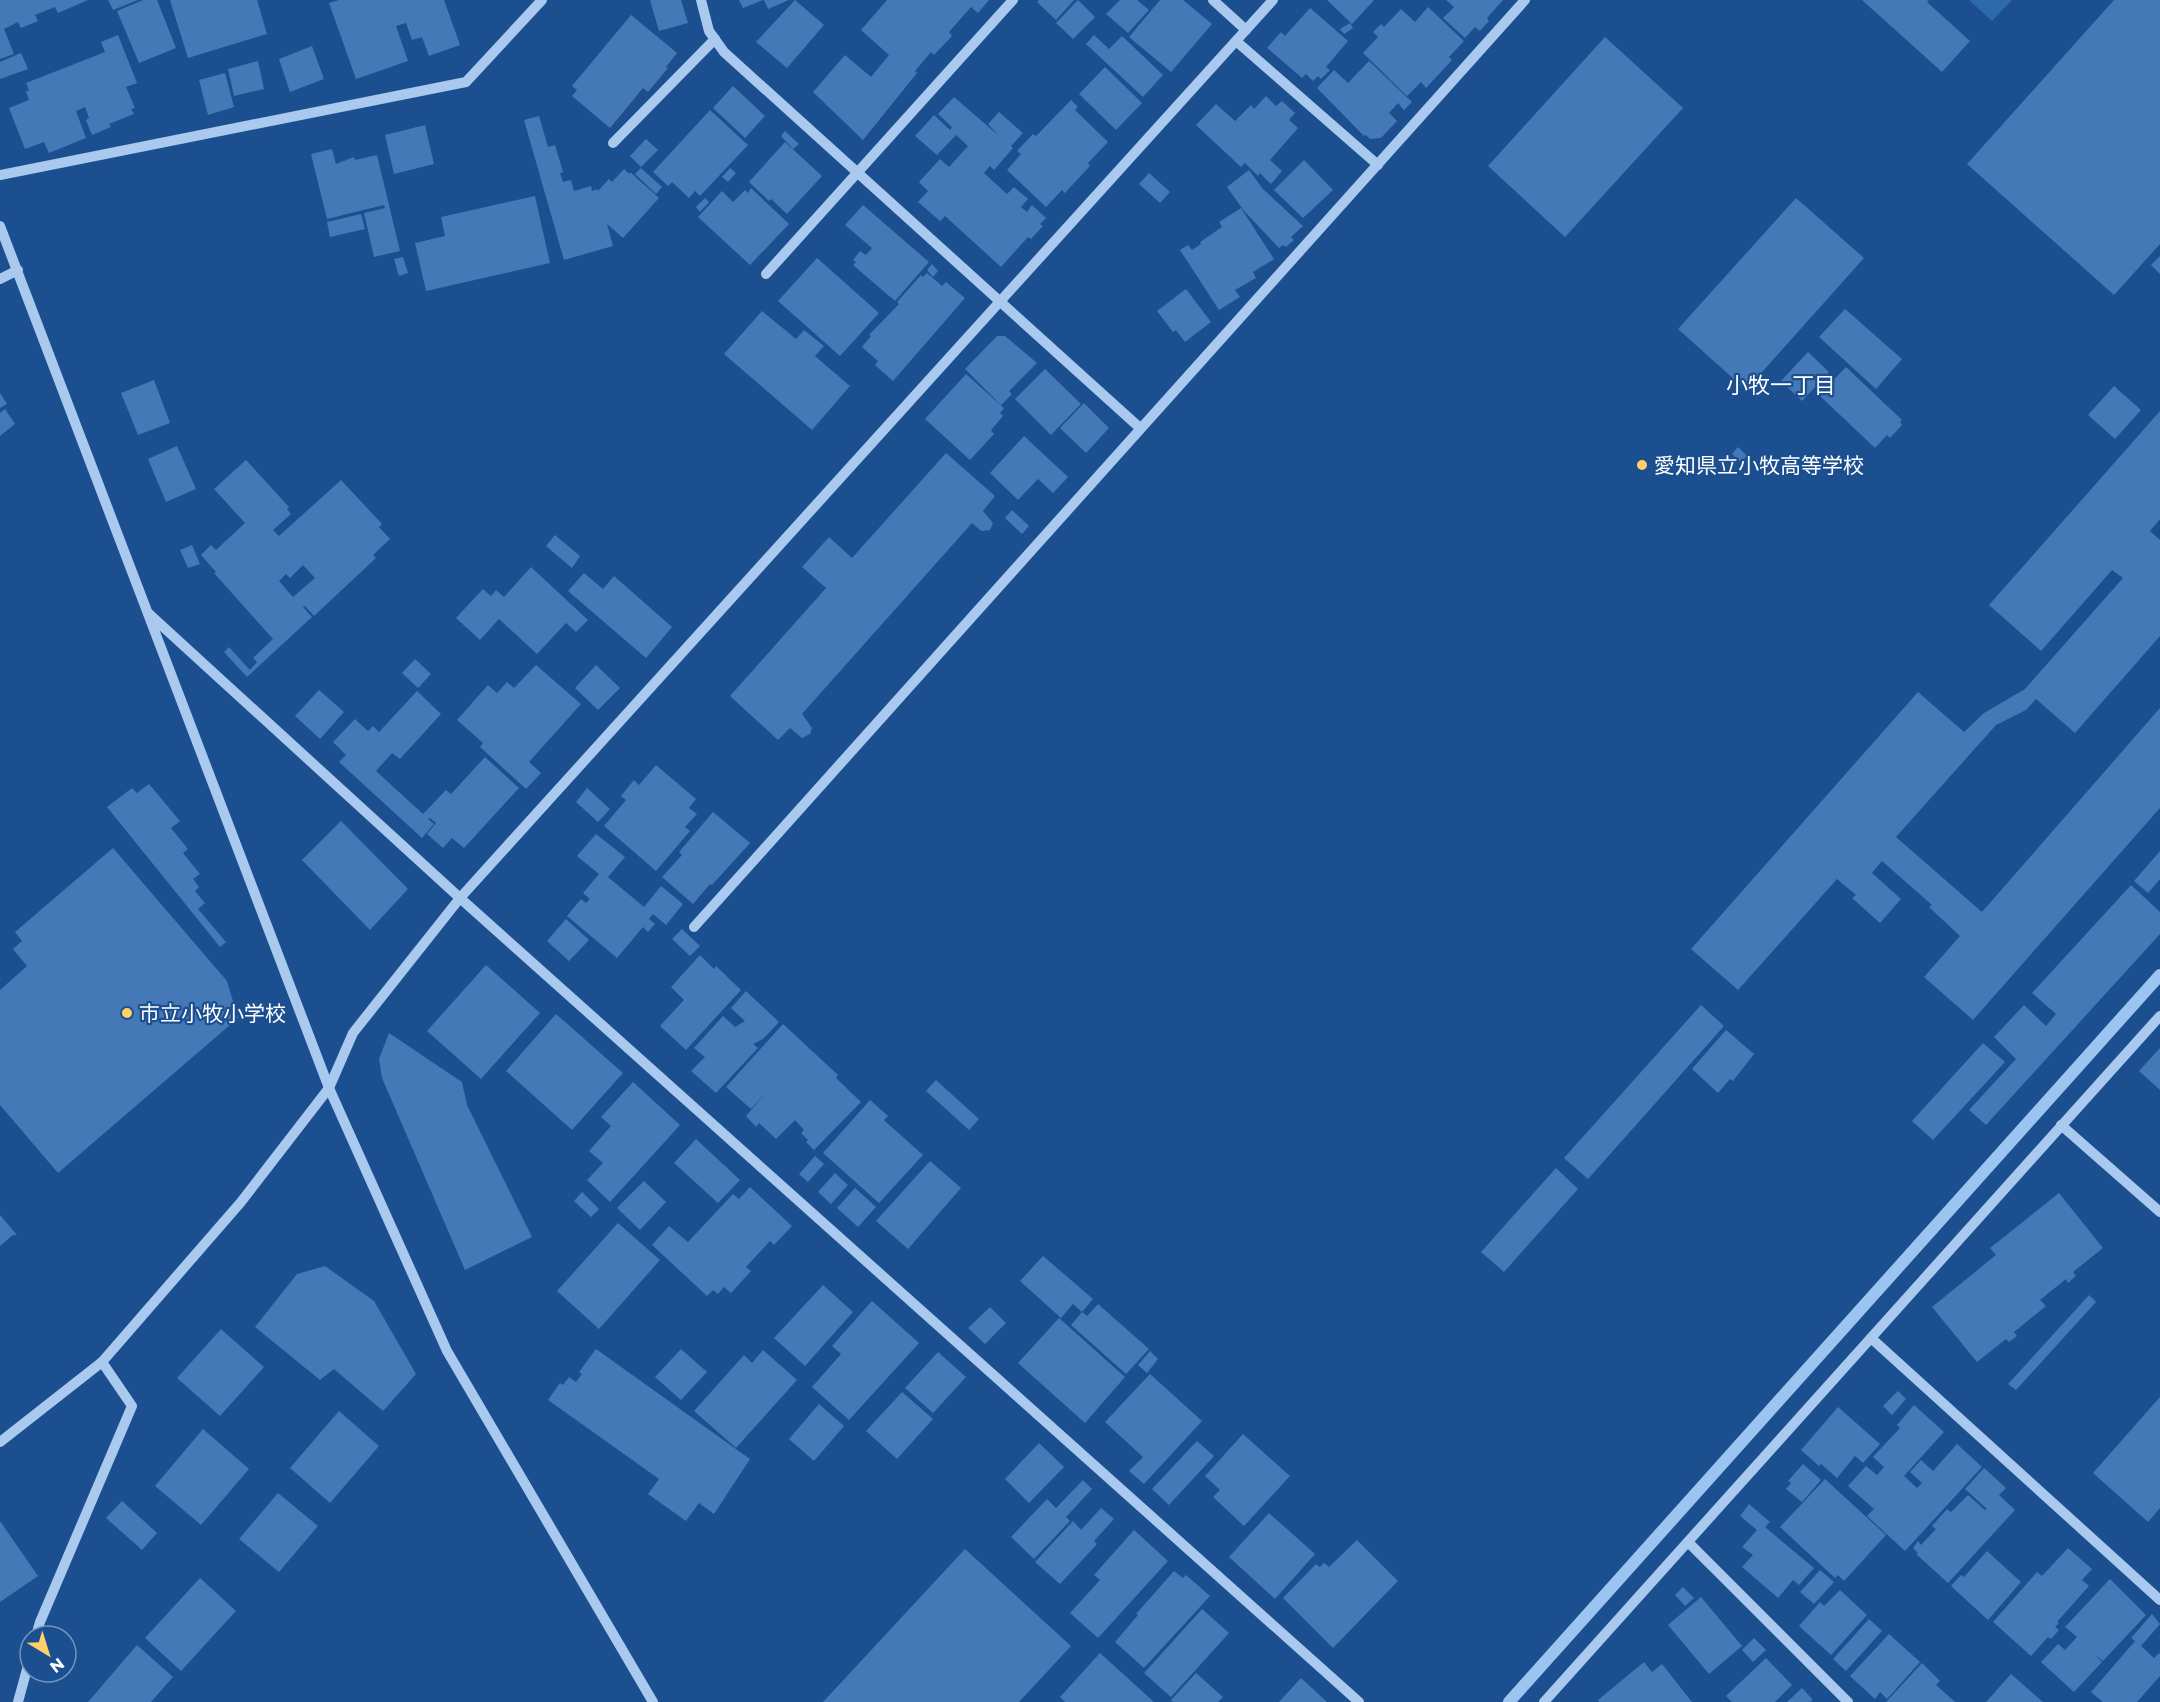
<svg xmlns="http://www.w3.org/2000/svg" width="2160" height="1702" viewBox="0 0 2160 1702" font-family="Montserrat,'Noto Sans JP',sans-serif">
  <rect width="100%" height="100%" fill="#1b4f8f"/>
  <path fill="#2e69ad" d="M1969,0H2012L1992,21Z"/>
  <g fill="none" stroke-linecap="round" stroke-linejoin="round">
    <path stroke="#9cc4f0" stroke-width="12" d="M1509,1702L2160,975"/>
  </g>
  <g fill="#4478b7" fill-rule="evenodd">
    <path d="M0,0H88L58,13L55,7L35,15L38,21L21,28L18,22L4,29L14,54L0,59Z"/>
    <path d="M108,0H138L113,10Z"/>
    <path d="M143,0H157L176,48L139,63L117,11Z"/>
    <path d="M170,0H257L267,34L188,58Z"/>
    <path d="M339,0H444L460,45L429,56L422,37L412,40L406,23L396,26L408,61L356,79L329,3Z"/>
    <path d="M650,0H681L688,23L659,31Z"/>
    <path d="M739,0H763L743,8Z"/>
    <path d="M764,0H789L768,9Z"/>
    <path d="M795,0L824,25L787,68L756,42Z"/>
    <path d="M887,0H989L978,13L971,7L949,32L952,36L934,55L931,52L915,71L917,73L863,140L813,92L845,55L871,77L889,55L861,30Z"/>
    <path d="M1039,0H1074L1056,20L1037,2Z"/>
    <path d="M1078,0L1095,17L1073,39L1056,23Z"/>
    <path d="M1120,0H1137L1149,10L1128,33L1106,14Z"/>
    <path d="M1160,0H1183L1212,24L1171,72L1129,37Z"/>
    <path d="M1327,0H1374L1352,24Z"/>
    <path d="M1446,0H1503L1487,18L1489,21L1480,31L1475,27L1465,38L1443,18L1454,7Z"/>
    <path d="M1862,0H1929L1927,2L1970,41L1942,72Z"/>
    <path d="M2114,0H2160V244L2114,295L1967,164Z"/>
    <path d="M1428,7L1464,41L1449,57L1452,60L1426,88L1421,82L1407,96L1363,53L1378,37L1373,32L1381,24L1384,27L1401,9L1415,22Z"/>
    <path d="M1310,8L1348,41L1326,67L1330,70L1321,79L1318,76L1313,81L1306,74L1302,78L1267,48L1281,32L1285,36Z"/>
    <path d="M631,15L677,53L666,67L668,68L648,92L643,88L610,128L572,96L577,90L572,86Z"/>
    <path d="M1350,23L1353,28L1344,34L1340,29Z"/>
    <path d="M118,35L137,83L126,87L135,108L131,109L134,114L109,124L111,127L92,135L86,120L89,118L85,107L76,111L86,138L49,153L44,142L25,149L9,108L29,100L26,92L29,90L26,83L105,52L101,42Z"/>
    <path d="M1094,35L1109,49L1122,36L1163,75L1143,97L1086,44Z"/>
    <path d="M1605,37L1683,108L1565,237L1488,166Z"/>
    <path d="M312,46L324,79L290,92L279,59Z"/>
    <path d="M21,53L28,69L0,79V62Z"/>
    <path d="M258,61L264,89L234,96L228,69Z"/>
    <path d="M1369,61L1412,102L1404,110L1398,103L1389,113L1397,121L1381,138L1370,139L1366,135L1364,136L1317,88L1334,70L1348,83Z"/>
    <path d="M1105,67L1142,103L1116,130L1079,94Z"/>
    <path d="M225,73L234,107L208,115L199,80Z"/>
    <path d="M733,86L765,116L745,138L713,108Z"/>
    <path d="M1266,96L1276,106L1282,101L1295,113L1289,120L1298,128L1270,160L1282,171L1271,184L1260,173L1258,176L1245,163L1241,167L1196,125L1216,104L1235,121L1251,105L1254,109Z"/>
    <path d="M954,97L998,135L988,124L999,112L1023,133L1011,146L1013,148L994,170L990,166L984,173L1007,194L1014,187L1028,199L1021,207L1027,212L1032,205L1046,218L1040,224L1043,226L1031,239L1028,237L1001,267L945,216L940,221L918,202L928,191L919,182L940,159L949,167L968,146L956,135L937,155L915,136L934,115L950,130L952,127L938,114Z"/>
    <path d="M1071,100L1078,107L1075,110L1108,142L1088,163L1090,166L1065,193L1062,190L1046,207L1007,170L1021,154L1017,151L1033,134L1036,136Z"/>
    <path d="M710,110L748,145L700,196L695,191L689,198L672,182L668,186L653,172Z"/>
    <path d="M539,116L548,147L555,145L563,172L560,173L563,182L571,180L574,191L591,186L592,191L597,189L598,191L609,179L612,182L624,169L629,174L630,172L659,198L623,238L607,224L613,246L564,260L524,120Z"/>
    <path d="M425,125L434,164L394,174L385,135Z"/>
    <path d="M785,131L799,144L793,149L781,136Z"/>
    <path d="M646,139L658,150L641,167L630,156Z"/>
    <path d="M785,142L822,176L787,214L771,199L769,201L749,182Z"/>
    <path d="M332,149L336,164L354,157L355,160L377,155L400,251L374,257L364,213L385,208L384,205L327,219L311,154Z"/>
    <path d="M1304,160L1333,190L1303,218L1274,190Z"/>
    <path d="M641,168L662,187L656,194L635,174Z"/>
    <path d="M730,168L736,173L728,182L722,177Z"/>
    <path d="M1249,170L1263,189L1303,226L1291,237L1294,240L1286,247L1283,245L1279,248L1244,211L1227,187Z"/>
    <path d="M1149,173L1170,192L1160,203L1139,184Z"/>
    <path d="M751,188L789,224L750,265L698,217L722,191L733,202L745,190L748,193Z"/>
    <path d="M535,196L550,263L426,291L415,243L445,236L441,217Z"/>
    <path d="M705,198L709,202L700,212L696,207Z"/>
    <path d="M1796,198L1864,258L1746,390L1678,329Z"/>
    <path d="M863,205L929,262L895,301L853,265L856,262L853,260L860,251L866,255L872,248L845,225Z"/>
    <path d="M1241,208L1274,259L1253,272L1256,278L1235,290L1240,297L1219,310L1180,250L1188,245L1192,250L1201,244L1200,242L1222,227L1219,222Z"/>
    <path d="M361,214L365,229L330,237L327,222Z"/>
    <path d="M2160,256V274L2151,265Z"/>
    <path d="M403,257L408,273L399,276L394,259Z"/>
    <path d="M817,258L879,313L840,356L778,301Z"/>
    <path d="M932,264L938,271L933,277L927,270Z"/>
    <path d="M927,273L942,286L946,282L965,298L893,381L875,365L878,361L862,347L871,336L869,335L899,304L897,302L921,275L923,277Z"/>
    <path d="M1186,289L1211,322L1185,342L1176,330L1173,332L1157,311Z"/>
    <path d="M1845,309L1902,359L1876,389L1819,337Z"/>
    <path d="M762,311L796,339L804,330L824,346L815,356L850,386L812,430L724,354Z"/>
    <path d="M997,336H1005L1037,363L1009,391L1012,394L1001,405L965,369Z"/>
    <path d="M1808,352L1829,372L1802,401L1781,381Z"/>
    <path d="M1846,367L1902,420L1900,422L1902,425L1890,438L1887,435L1875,448L1819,395Z"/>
    <path d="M1045,369L1081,404L1051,435L1015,399Z"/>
    <path d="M966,374L1004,408L1000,413L1003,416L991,430L994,434L970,460L925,419Z"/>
    <path d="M154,380L170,423L138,435L121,393Z"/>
    <path d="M2114,386L2141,410L2115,439L2088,415Z"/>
    <path d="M0,393L7,404L0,408Z"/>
    <path d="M1084,403L1109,428L1086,453L1060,428Z"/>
    <path d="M5,409L15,424L0,436V413Z"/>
    <path d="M2160,411V519L2150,531L2160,540V636L2075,733L2036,699L2026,710L1996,725L1896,837L1982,912L2160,708V808L1973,1020L1924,977L1960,936L1929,907L1932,905L1882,861L1872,873L1901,899L1880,923L1852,898L1856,895L1837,879L1738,990L1691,949L1918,692L1964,732L1984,713L2025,689L2123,578L2112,570L2041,651L1989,605Z"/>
    <path d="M1024,436L1068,477L1053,493L1038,479L1018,500L990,473Z"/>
    <path d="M177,446L196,489L166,502L148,459Z"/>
    <path d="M1738,447L1747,456L1741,462L1732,454Z"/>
    <path d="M946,453L995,496L983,511L993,523L990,530L981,531L972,523L802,714L812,728L810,734L802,738L790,728L778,740L730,696L826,588L802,567L829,537L852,558Z"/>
    <path d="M246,460L289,507L287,509L291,514L273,530L279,536L341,480L382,524L379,527L390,539L373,555L376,558L314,616L305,606L303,607L312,617L247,677L224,652L229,647L250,670L257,662L253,658L273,639L214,573L216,572L201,555L211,545L216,550L245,523L214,489ZM303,565L315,578L293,597L279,581L286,574L290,578Z"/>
    <path d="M1012,510L1029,526L1022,534L1005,518Z"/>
    <path d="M555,535L580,556L572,568L546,546Z"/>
    <path d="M192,545L200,564L188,568L180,550Z"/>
    <path d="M531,567L588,620L576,632L566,623L537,654L499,619L480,640L456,618L483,589L491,596L496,590L504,597Z"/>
    <path d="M584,573L603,589L614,576L672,627L646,658L568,591Z"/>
    <path d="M415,659L431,674L418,688L402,673Z"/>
    <path d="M536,665L581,704L529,762L541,773L526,789L480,747L483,743L457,720L488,685L497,693L507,682L514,688Z"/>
    <path d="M596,665L620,688L598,710L575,688Z"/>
    <path d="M319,690L344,712L320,739L295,716Z"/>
    <path d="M417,691L441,714L400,759L392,753L376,771L423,814L446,790L451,794L485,757L519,788L464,848L452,838L443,848L427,834L436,823L430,818L428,819L434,824L422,838L339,762L346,755L333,742L355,719L368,731L373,726L379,732Z"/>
    <path d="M656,765L696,799L689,808L697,814L685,827L690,831L656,871L604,826L626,800L621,796L634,780L639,785Z"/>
    <path d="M149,784L180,821L171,828L188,849L183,853L200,874L193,879L199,887L195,891L205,903L198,909L226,942L220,947L107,807L132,788L137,793Z"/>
    <path d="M587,788L610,809L598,822L576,802Z"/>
    <path d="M713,812L750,843L712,885L710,884L693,904L662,877L682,855L679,852Z"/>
    <path d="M341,821L408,889L370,930L302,860Z"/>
    <path d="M596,834L625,857L608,877L644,907L661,886L683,904L666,925L653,914L649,919L655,924L648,932L643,927L617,958L567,916L581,899L586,903L590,899L583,893L599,874L577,856Z"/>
    <path d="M113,848L227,981L238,1018L58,1173L0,1105V990L27,966L13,949L22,941L15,932Z"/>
    <path d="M2160,851V879L2148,893L2134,881Z"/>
    <path d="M2131,885L2160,912V934L1986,1125L1969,1110L2016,1059L1994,1037L2024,1005L2046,1026L2056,1014L2032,993Z"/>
    <path d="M566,919L589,940L569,961L547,941Z"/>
    <path d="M682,929L700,946L690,956L672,939Z"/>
    <path d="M700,955L714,969L716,966L741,990L686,1050L660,1026L684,1000L671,987Z"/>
    <path d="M486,965L540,1013L481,1079L427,1031Z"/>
    <path d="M746,991L779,1022L763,1039L753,1044L758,1048L716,1093L691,1071L705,1057L694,1048L723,1016L735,1027L745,1021L731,1008Z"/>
    <path d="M1701,1005L1724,1026L1588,1179L1564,1158Z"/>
    <path d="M556,1014L623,1073L572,1130L506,1071Z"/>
    <path d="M783,1024L838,1075L836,1078L861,1102L814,1150L806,1142L808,1140L801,1133L804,1130L795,1120L776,1139L759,1123L756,1127L746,1116L765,1094L751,1109L726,1087Z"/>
    <path d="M1726,1030L1754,1054L1733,1081L1730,1079L1718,1093L1692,1069Z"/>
    <path d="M389,1033L462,1082L467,1105L532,1237L465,1270L382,1078L379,1059Z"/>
    <path d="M1983,1043L2005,1062L1933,1140L1912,1121Z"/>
    <path d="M2160,1048V1090L2139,1071Z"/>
    <path d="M936,1080L979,1119L969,1130L926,1091Z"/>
    <path d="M633,1082L680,1125L610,1202L587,1180L603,1163L589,1151L611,1126L601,1117Z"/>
    <path d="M870,1100L888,1116L884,1120L886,1122L923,1155L879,1203L823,1153Z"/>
    <path d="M696,1139L740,1180L718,1203L674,1163Z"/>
    <path d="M815,1156L824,1164L808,1182L799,1174Z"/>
    <path d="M930,1161L961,1188L908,1249L876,1221Z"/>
    <path d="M1556,1168L1578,1189L1504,1272L1481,1252Z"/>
    <path d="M835,1173L848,1185L831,1204L818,1192Z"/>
    <path d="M644,1181L666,1202L640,1230L617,1208Z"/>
    <path d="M750,1187L792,1226L774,1245L770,1241L746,1267L751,1271L731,1293L724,1287L718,1294L713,1290L707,1296L652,1245L669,1226L688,1242L733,1194L739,1199Z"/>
    <path d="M855,1188L876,1207L858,1227L837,1208Z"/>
    <path d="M582,1192L599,1209L591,1217L574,1201Z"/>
    <path d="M2059,1193L2103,1248L2073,1272L2076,1276L2068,1283L2066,1279L2040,1300L2046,1306L2014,1332L2017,1336L2009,1342L2006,1339L1977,1362L1932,1307L1996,1255L1990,1248Z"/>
    <path d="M0,1215L17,1235H13L0,1246Z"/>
    <path d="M618,1223L660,1260L599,1329L557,1291Z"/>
    <path d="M1043,1256L1093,1299L1082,1312L1073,1304L1061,1318L1020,1281Z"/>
    <path d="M325,1266L374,1301L416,1374L383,1411L334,1369L320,1380L255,1327L297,1274Z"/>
    <path d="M823,1285L853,1312L805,1366L774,1338Z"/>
    <path d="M2089,1295L2096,1302L2016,1390L2008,1384Z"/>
    <path d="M872,1301L919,1343L849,1420L812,1387L841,1354L832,1346Z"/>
    <path d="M1098,1304L1149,1349L1126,1374L1071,1325L1082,1312L1087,1316Z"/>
    <path d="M990,1307L1006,1323L985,1344L968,1328Z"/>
    <path d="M1059,1318L1125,1377L1085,1423L1018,1363Z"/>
    <path d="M221,1329L264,1367L220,1416L177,1378Z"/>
    <path d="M596,1349L750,1459L714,1514L699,1503L686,1521L648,1494L659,1479L548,1400L560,1383L563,1385L569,1377L576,1382L582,1374L579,1372Z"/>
    <path d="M681,1349L707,1372L681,1400L655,1377Z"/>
    <path d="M763,1350L797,1380L736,1448L694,1411L744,1355L752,1363Z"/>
    <path d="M1150,1351L1158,1359L1147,1373L1138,1365Z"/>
    <path d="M938,1352L966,1377L933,1413L905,1388Z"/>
    <path d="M1150,1374L1202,1421L1144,1484L1129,1471L1143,1457L1105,1422Z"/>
    <path d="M1898,1391L1906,1399L1892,1415L1883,1406Z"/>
    <path d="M902,1392L933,1419L897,1459L866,1431Z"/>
    <path d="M2160,1397V1508L2148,1522L2093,1473Z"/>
    <path d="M819,1404L844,1426L814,1461L789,1439Z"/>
    <path d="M1914,1405L1944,1432L1904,1476L1917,1488L1922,1483L1910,1472L1921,1460L1933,1471L1957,1444L1982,1467L1905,1551L1867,1516L1874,1509L1848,1486L1866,1466L1877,1475L1884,1467L1873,1457L1900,1428L1897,1425Z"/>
    <path d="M1838,1407L1880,1444L1863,1463L1855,1456L1837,1478L1821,1464L1819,1466L1801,1450Z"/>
    <path d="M339,1411L379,1446L330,1503L290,1468Z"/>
    <path d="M203,1429L249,1469L201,1525L155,1486Z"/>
    <path d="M1243,1434L1290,1476L1244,1526L1213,1497L1220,1490L1205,1476Z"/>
    <path d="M1197,1441L1214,1456L1169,1505L1152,1489Z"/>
    <path d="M1039,1443L1064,1467L1029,1503L1005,1479Z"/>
    <path d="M1803,1464L1821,1480L1802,1502L1786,1489L1791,1483L1788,1481Z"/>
    <path d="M1984,1468L2006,1488L1999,1495L2015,1510L1948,1583L1916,1554L1918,1553L1913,1548L1918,1541L1921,1545L1936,1529L1932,1526L1947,1509L1951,1512L1968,1495L1985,1510L1987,1509L1965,1489Z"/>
    <path d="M1825,1479L1886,1535L1844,1581L1838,1575L1835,1578L1780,1527Z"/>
    <path d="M1083,1480L1092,1489L1066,1517L1070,1521L1034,1559L1011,1537L1047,1499L1056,1508Z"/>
    <path d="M278,1493L318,1526L279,1572L239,1539Z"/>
    <path d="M122,1501L157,1533L142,1550L106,1518Z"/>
    <path d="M1749,1504L1770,1522L1765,1527L1814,1568L1799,1585L1793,1580L1778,1598L1742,1567L1753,1555L1742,1547L1757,1530L1740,1516Z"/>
    <path d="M1101,1508L1114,1519L1094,1541L1097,1544L1060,1584L1035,1562L1073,1521L1081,1530Z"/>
    <path d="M1269,1513L1315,1554L1275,1599L1229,1557Z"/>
    <path d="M0,1521L38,1576L0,1602Z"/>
    <path d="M1134,1530L1168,1561L1098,1638L1070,1613L1100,1580L1094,1575Z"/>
    <path d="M1357,1540L1398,1581L1333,1648L1283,1598L1316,1564L1320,1567L1324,1563L1329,1567Z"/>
    <path d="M2068,1548L2092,1569L2082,1580L2089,1586L2057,1622L2059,1623L2055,1627L2059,1630L2051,1639L2048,1637L2031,1656L1993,1622L2037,1572L2042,1576Z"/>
    <path d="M965,1549L1071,1646L1019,1702H823Z"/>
    <path d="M1987,1551L2021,1582L1988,1620L1951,1586L1961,1575L1964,1577Z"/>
    <path d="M1820,1570L1834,1582L1814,1604L1800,1592Z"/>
    <path d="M1174,1571L1183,1578L1186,1575L1210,1596L1144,1668L1115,1642L1138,1615L1136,1614Z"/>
    <path d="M200,1578L236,1611L181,1671L145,1638Z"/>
    <path d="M2110,1579L2146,1615L2103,1661L2095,1655L2102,1662L2074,1692L2041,1662L2058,1644L2065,1650L2077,1637L2065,1627Z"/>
    <path d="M1683,1587L1694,1598L1685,1606L1675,1595Z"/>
    <path d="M1840,1590L1867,1615L1831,1655L1799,1626L1820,1602L1824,1606Z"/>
    <path d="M1701,1597L1742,1646L1709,1674L1668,1625Z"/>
    <path d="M1202,1609L1229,1633L1171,1697L1144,1673Z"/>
    <path d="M2152,1614L2160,1624L2141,1646L2154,1658L2159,1653L2160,1654V1676L2137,1702H2103L2091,1692L2135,1641L2131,1638Z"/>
    <path d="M1869,1619L1882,1631L1846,1671L1833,1659Z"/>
    <path d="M1889,1634L1920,1662L1887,1699L1880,1692L1875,1699L1850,1676Z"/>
    <path d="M1754,1638L1766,1650L1753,1662L1742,1650Z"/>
    <path d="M137,1645L173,1677L151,1702H88Z"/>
    <path d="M1100,1653L1154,1702H1065L1060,1697Z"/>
    <path d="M1766,1658L1792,1685L1775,1702H1732L1726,1696Z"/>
    <path d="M1644,1662L1652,1672L1662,1664L1692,1702H1599L1598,1700Z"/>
    <path d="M1922,1663L1940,1681L1936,1685L1955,1702H1886Z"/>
    <path d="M1196,1673L1223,1697L1218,1702H1173L1171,1700Z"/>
    <path d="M2011,1674L2043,1702H1986Z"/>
    <path d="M1301,1678L1327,1702H1279Z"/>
    <path d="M1802,1688L1813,1700L1810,1702H1787Z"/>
  </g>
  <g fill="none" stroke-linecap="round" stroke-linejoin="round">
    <g stroke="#a9c9ee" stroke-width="10">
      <path d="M701,0L709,31L724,52L1140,428"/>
      <path d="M1213,0L1246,30"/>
      <path d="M1236,41L1378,165"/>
      <path d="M613,143L715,39"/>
      <path d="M0,175L466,82L542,0"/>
      <path d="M0,226L329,1088L447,1351L653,1702"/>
      <path d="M766,274L1013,0"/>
      <path d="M0,279L18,270"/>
      <path d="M148,613L460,898L1359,1702"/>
      <path d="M694,927L1525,0"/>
      <path d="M2061,1125L2160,1212"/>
      <path d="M1871,1338L2160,1600"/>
      <path d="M0,1442L102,1362L241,1202L329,1088L353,1033L460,898L1273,0"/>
      <path d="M1688,1542L1848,1702"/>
      <path d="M36,1636L40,1622L132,1406L102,1362"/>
      <path d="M18,1702L30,1658"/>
      <path d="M1544,1702L2160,1016"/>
    </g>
  </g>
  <g fill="#ffd166" stroke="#1b4f8f" stroke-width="2">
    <circle cx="1642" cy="465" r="6"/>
    <circle cx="127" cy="1013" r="6"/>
  </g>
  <g text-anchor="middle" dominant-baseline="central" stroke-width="4.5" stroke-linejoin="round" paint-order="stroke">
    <g font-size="21" fill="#fff" stroke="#1b4f8f" text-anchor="start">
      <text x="1654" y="465">愛知県立小牧高等学校</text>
      <text x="139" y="1013">市立小牧小学校</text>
    </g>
    <g font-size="22" fill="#fff" stroke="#1b4f8f">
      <text x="1781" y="385">小牧一丁目</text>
    </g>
  </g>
  <g transform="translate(48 1654) rotate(142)"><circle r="28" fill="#1b4f8f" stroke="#7695bc" stroke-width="1.5"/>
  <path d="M0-4.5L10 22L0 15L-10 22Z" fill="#ffd166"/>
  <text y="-9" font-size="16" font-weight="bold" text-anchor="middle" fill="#ffffff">N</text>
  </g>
</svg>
